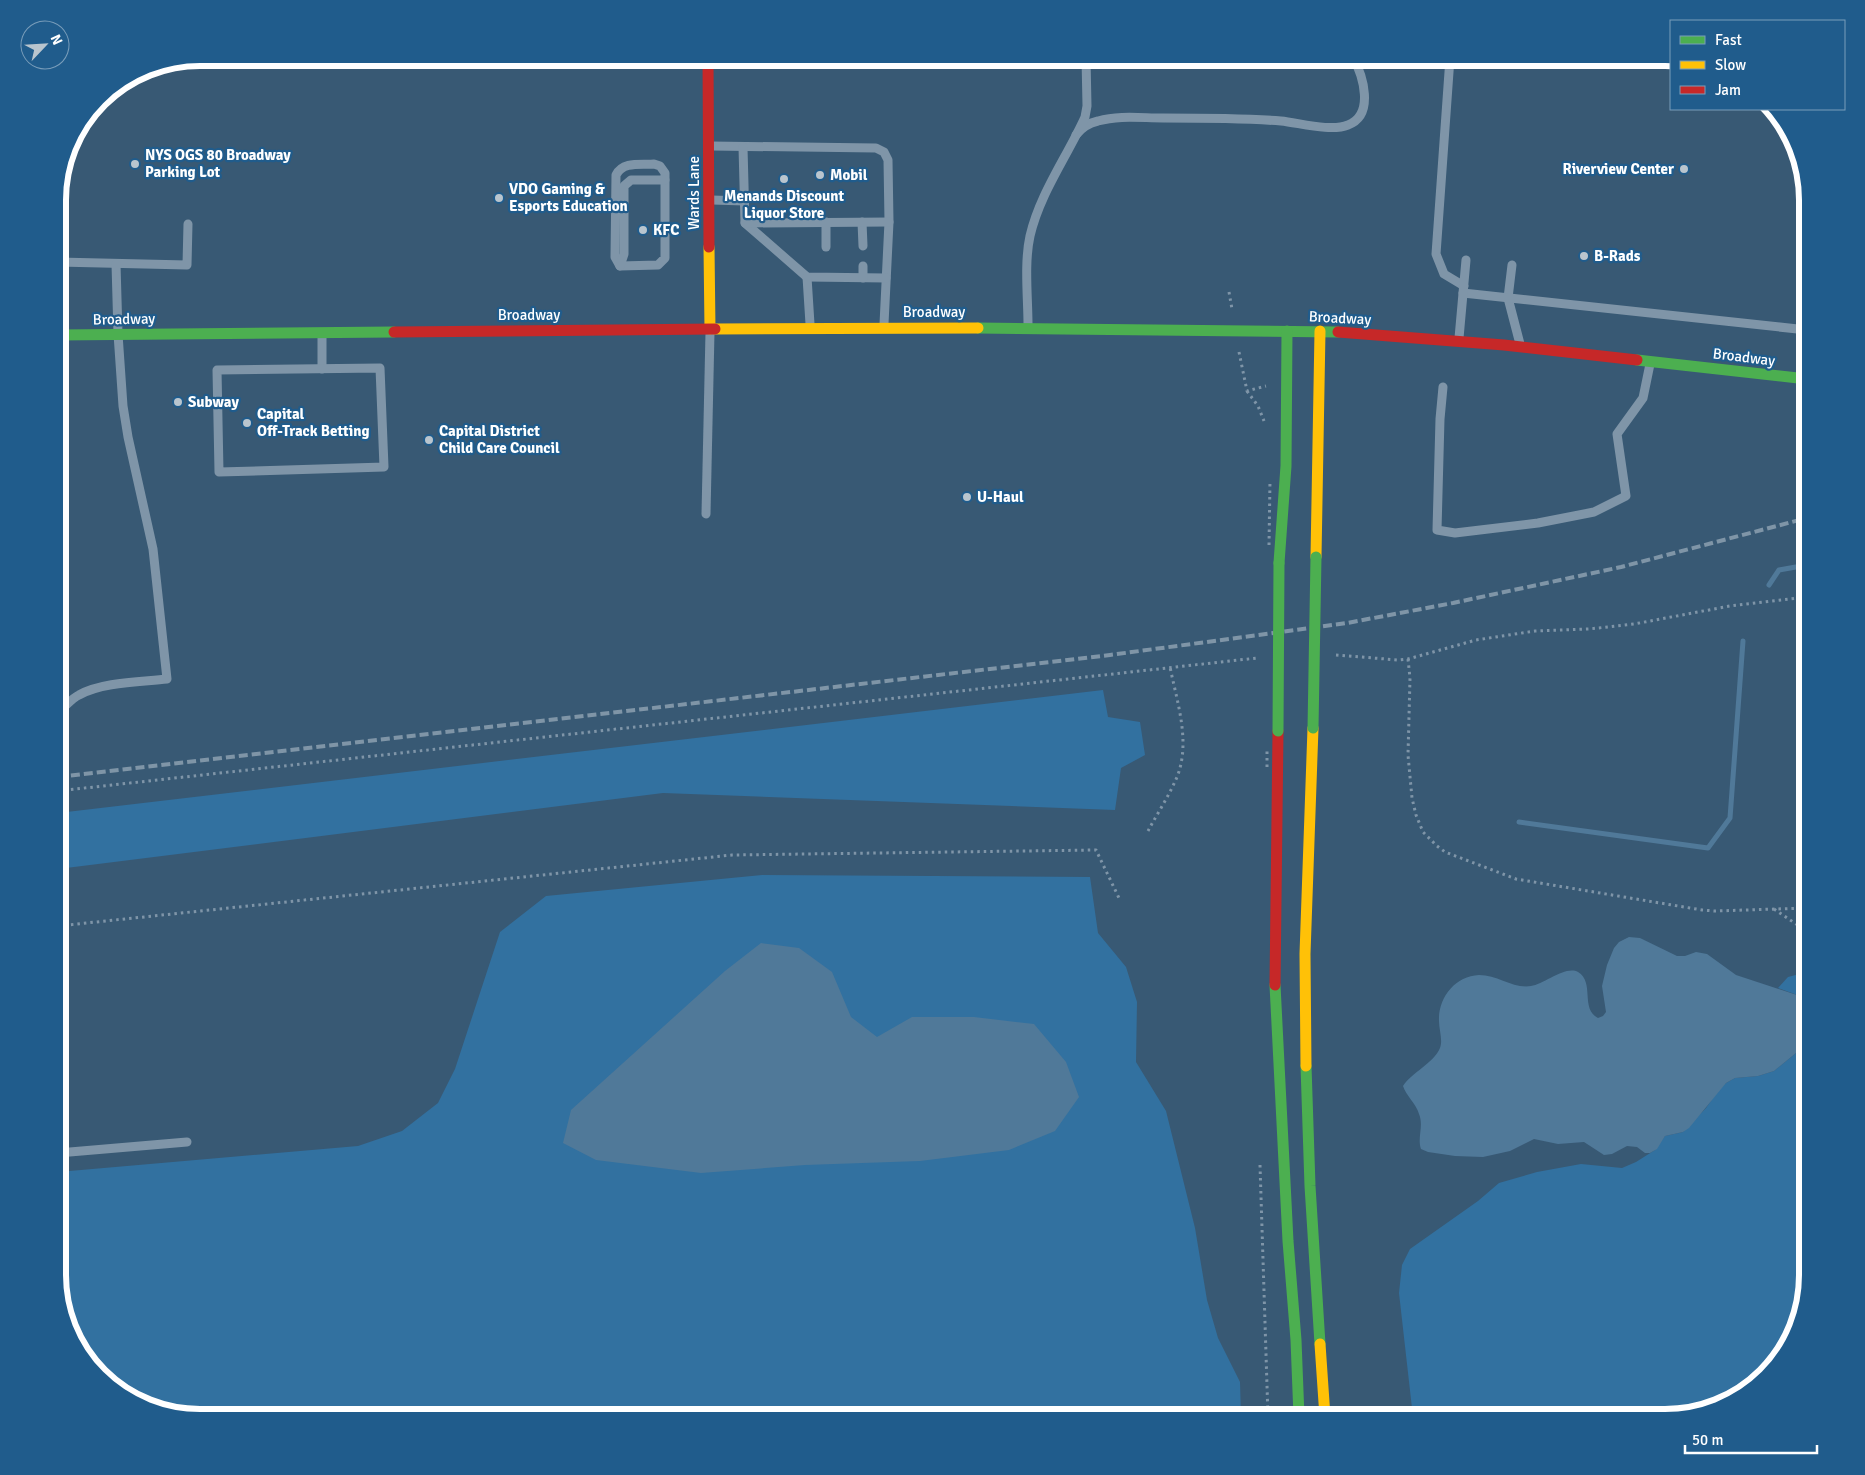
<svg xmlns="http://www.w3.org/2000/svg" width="1865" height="1475" viewBox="0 0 1865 1475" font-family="Signika,sans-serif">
  <rect width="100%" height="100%" fill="#385974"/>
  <g fill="#3271a0">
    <path d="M1103,690L1108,717L1140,722L1145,755L1121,768L1115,810L663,793L58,869V813Z"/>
    <path d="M762,875L1090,877L1098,933L1126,967L1137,1002L1136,1062L1166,1111L1195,1228L1207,1300L1218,1338L1240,1382L1241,1417H200L146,1407L106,1382L72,1338L58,1284V1172L358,1146L402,1131L438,1103L455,1069L500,932L546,896Z"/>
    <path d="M1807,972V1001L1800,996L1778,988L1788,977Z"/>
    <path d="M1807,1044V1275L1797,1329L1772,1369L1727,1403L1664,1417H1413L1399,1293L1402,1265L1410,1249L1478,1201L1499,1183L1537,1172L1581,1164L1622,1168L1636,1162L1655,1150L1665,1136L1683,1132L1706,1108L1720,1088L1726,1083L1735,1078L1758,1076L1774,1071Z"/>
  </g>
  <g fill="#507999">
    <path d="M1629,937L1640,938L1677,956H1685L1696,952L1707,954L1736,975L1800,996L1807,1001V1044L1774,1071L1758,1076L1735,1078L1726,1083L1689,1128L1683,1132L1665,1136L1657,1149L1650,1153H1645L1637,1147L1627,1146L1612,1154L1604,1155L1584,1142L1558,1144L1534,1139L1510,1151L1483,1157L1455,1156L1428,1152L1421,1149C1417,1138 1424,1126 1419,1114C1416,1103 1406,1096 1403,1086C1412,1072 1433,1064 1440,1048C1443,1040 1439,1030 1439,1021C1438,998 1455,976 1479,975C1498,975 1513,989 1531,986C1544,984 1566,965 1578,972C1595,982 1580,1009 1598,1018L1603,1016L1606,1012L1602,986L1607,965L1614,948L1619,942Z"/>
    <path d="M761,943L799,948L832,972L851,1017L877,1037L912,1017H974L1034,1024L1066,1062L1079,1097L1055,1131L1009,1150L920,1161L805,1165L701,1173L596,1160L563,1143L571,1110L725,971Z"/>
  </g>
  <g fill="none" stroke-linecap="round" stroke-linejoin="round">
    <g stroke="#507999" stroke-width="5">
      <path d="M1769,585L1779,570L1807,565"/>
      <path d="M1519,822L1708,848L1730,818L1743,641"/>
    </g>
    <g stroke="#7f95a8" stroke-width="3" stroke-dasharray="2.5 4" stroke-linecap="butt">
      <path d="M1229,292L1232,309"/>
      <path d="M1239,352L1247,391L1266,386"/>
      <path d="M1247,391L1258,406L1264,421"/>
      <path d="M1802,598L1801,625L1807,645"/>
      <path d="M1336,655L1398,660L1408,659L1476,640L1535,631L1589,629L1634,624L1730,606L1807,597"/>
      <path d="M1408,659L1410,678L1408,755L1412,798L1416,815L1423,832L1437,846L1445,852L1516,879L1702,910L1715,911L1807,908"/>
      <path d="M58,791L1257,658"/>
      <path d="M1148,831C1157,814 1169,796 1177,777C1191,742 1177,702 1170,667"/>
      <path d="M1774,909L1799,926L1807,929"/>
      <path d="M58,926L732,855L1096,850L1119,898"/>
      <path d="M1260,1165L1268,1417"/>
    </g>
    <g stroke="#7f95a8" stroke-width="9">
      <path d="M1450,58L1436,254L1444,274L1464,286"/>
      <path d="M1076,135C1082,127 1089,123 1098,121C1119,115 1141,118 1163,118C1202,118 1242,118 1281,121C1300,123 1331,132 1348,125C1375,115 1363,75 1353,58"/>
      <path d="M711,146L876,148L884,152L888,160L889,222L884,324"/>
      <path d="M743,147L745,223L807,277L886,278"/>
      <path d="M654,164L660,166L665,173V258L658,265L620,266L615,257L616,175C623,161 641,165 654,164Z"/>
      <path d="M712,200L745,201"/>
      <path d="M826,222V247"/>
      <path d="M862,222L863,246"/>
      <path d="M745,223L889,222"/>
      <path d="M58,262L187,265L188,224"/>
      <path d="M1512,265L1508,298L1520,344"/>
      <path d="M620,266L624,254V186L631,180H665"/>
      <path d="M863,266V278"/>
      <path d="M807,277L810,324"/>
      <path d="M1463,293L1807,330"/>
      <path d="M1028,325C1028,298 1024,263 1030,236C1040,193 1067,157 1085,117L1087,106L1086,58"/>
      <path d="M322,334V369"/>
      <path d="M1459,338L1466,260"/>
      <path d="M380,368L384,467L219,472L217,370Z"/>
      <path d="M1443,387L1440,419L1437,530L1455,533L1538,523L1594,512L1626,496L1617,434L1643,398L1650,364"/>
      <path d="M706,514L710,332"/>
      <path d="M58,712C65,707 71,699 79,695C102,682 141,682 167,679L153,549L128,437L123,406L118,334L116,264"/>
      <path d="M58,1153L187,1142"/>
    </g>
    <g stroke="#4caf50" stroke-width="11">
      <path d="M978,328L1338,332"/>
      <path d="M58,335L394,332"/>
      <path d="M1637,360L1807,379"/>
      <path d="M1279,563L1286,466L1287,331"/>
      <path d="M1275,985L1288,1241L1296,1340L1299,1417"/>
      <path d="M1306,1066L1310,1186L1320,1344"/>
    </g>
    <g stroke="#ffc107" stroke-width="11">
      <path d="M709,247L710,329"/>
      <path d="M715,329L978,328"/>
      <path d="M1316,557L1320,331"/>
      <path d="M1306,1066L1305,954L1313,728"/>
      <path d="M1320,1344L1325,1417"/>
    </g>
    <g stroke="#c62828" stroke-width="11">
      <path d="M708,58L709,247"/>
      <path d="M394,332L715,329"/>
      <path d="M1338,332L1504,345L1637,360"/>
      <path d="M1275,985L1278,731"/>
    </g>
    <path stroke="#7f95a7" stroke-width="4" stroke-dasharray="9 4" stroke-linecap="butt" d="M58,777L1110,655L1347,623L1453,603L1621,567L1807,518"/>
    <g stroke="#7f95a8" stroke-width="3" stroke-dasharray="2.5 4" stroke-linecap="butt">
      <path d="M1269,545L1270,480"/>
      <path d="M1267,767V748"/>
    </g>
    <g stroke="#4caf50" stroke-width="11">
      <path d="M1313,728L1316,557"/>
      <path d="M1278,731L1279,563"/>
    </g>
  </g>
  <g fill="#b9c5ce" stroke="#205c8c" stroke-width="2">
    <circle cx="135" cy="164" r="5"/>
    <circle cx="1684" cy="169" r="5"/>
    <circle cx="820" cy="175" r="5"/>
    <circle cx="784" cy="179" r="5"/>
    <circle cx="499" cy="198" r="5"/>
    <circle cx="643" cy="230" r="5"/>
    <circle cx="1584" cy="256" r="5"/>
    <circle cx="178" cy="402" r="5"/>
    <circle cx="247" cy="423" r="5"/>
    <circle cx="429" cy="440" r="5"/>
    <circle cx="967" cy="497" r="5"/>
  </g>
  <g text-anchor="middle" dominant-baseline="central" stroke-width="4.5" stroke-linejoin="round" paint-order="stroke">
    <g font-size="15" font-weight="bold" fill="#fff" stroke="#205c8c" text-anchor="start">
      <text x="145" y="155">NYS OGS 80 Broadway<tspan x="145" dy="17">Parking Lot</tspan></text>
      <text x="1674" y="169" text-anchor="end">Riverview Center</text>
      <text x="830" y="175">Mobil</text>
      <text x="509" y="189">VDO Gaming &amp;<tspan x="509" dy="17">Esports Education</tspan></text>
      <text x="784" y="196" text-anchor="middle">Menands Discount<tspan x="784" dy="17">Liquor Store</tspan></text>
      <text x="653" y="230">KFC</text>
      <text x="1594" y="256">B-Rads</text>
      <text x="188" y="402">Subway</text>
      <text x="257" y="414">Capital<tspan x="257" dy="17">Off-Track Betting</tspan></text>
      <text x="439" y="431">Capital District<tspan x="439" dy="17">Child Care Council</tspan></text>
      <text x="977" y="497">U-Haul</text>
    </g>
    <g font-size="15" fill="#fff" stroke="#205c8c">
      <text transform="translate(694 193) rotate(-90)">Wards Lane</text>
      <text x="934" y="312">Broadway</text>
      <text x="529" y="315">Broadway</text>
      <text transform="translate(1340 318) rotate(3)">Broadway</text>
      <text transform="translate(124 319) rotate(-1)">Broadway</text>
      <text transform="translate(1744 357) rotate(7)">Broadway</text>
    </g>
  </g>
  <path d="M0 0H1865V1475H0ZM200 66H1665A134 134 0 0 1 1799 200V1275A134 134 0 0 1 1665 1409H200A134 134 0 0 1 66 1275V200A134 134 0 0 1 200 66Z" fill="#205c8c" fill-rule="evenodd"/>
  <path fill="none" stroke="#fff" stroke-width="6" d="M200 66H1665A134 134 0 0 1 1799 200V1275A134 134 0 0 1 1665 1409H200A134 134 0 0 1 66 1275V200A134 134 0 0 1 200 66Z"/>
  <rect x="1670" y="20" width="175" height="90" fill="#205c8c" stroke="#799dba"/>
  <rect x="1680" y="36" width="25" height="8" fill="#4caf50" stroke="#799dba"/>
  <text x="1715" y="45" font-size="15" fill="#ffffff">Fast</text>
  <rect x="1680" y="61" width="25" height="8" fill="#ffc107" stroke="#799dba"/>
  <text x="1715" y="70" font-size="15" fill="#ffffff">Slow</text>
  <rect x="1680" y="86" width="25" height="8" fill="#c62828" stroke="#799dba"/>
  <text x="1715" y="95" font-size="15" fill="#ffffff">Jam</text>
  <g transform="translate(45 45) rotate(65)"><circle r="24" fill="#205c8c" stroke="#799dba"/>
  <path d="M0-4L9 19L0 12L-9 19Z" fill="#b9c5ce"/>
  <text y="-8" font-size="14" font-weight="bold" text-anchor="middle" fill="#ffffff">N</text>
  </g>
  <path d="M1685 1445v8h132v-8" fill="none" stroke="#ffffff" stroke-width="2.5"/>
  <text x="1692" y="1445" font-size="15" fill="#ffffff" stroke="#205c8c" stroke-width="4" paint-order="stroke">50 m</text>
</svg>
